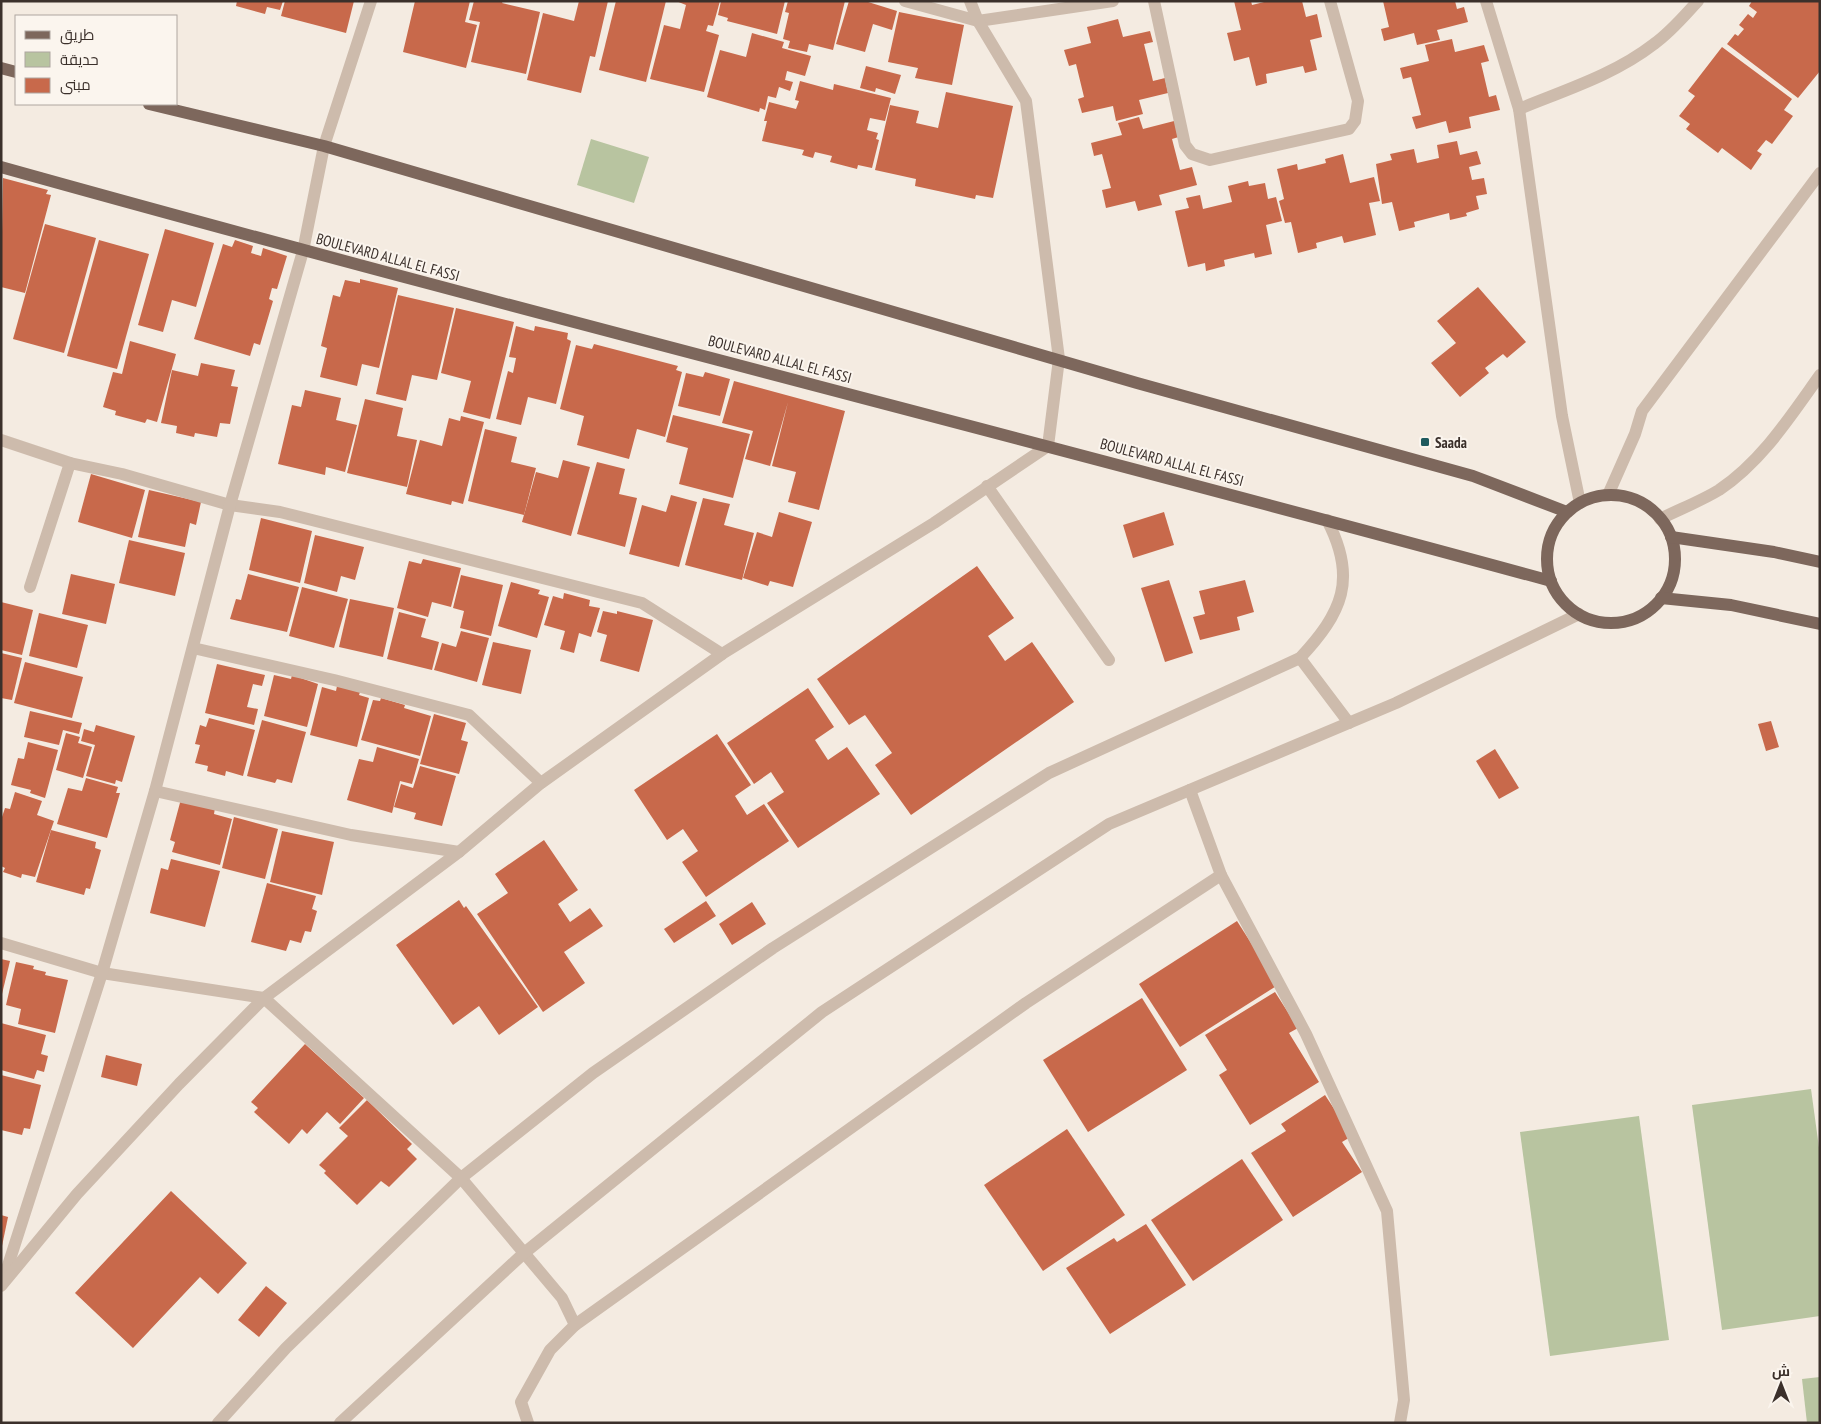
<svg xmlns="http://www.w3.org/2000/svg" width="1821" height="1424" viewBox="0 0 1821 1424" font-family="'PT Sans Narrow',Cairo,sans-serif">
  <rect width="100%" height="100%" fill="#f4ebe1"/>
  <g fill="#b8c4a0">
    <path d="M591,139L649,157L634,203L577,185Z"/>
    <path d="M1811,1089L1820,1155V1316L1722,1330L1692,1105Z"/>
    <path d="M1639,1116L1669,1340L1550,1356L1520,1132Z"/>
    <path d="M1820,1377V1423H1807L1802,1379Z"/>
  </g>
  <g fill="#c8694b">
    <path d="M237,1H283L280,10L267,7L265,14L236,6Z"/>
    <path d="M285,1H354L346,33L281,16Z"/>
    <path d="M415,1H470L465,22L477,25L466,68L403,52Z"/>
    <path d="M474,1H503L502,3L540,12L526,74L471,62L480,22L469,20Z"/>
    <path d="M579,1H608L595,57L590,56L581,93L527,80L543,13L574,21Z"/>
    <path d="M616,1H666L646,82L599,70Z"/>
    <path d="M676,1H720L713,26L708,25L706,31L719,35L704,92L650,79L664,25L680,29L686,5Z"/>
    <path d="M721,1H785L777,34L727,21L728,18L718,15Z"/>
    <path d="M788,1H845L833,50L809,44L807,52L788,48L790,41L783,39L789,13L785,12Z"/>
    <path d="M849,1H865L897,11L892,30L873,24L865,52L836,44Z"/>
    <path d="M1234,1H1251L1252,5L1268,1H1302L1306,17L1317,14L1322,37L1310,40L1317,70L1305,73L1303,66L1266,74L1267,83L1256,86L1249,57L1234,61L1227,33L1241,30Z"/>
    <path d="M1383,1H1455L1457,9L1464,7L1468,22L1437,30L1440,40L1417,45L1414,33L1384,41L1381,29L1389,27Z"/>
    <path d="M1752,1H1820V71L1798,98L1727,44L1735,34L1738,36L1744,29L1739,25L1748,14L1753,18L1757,12L1749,6Z"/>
    <path d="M899,12L964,25L952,85L915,78L918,68L888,62Z"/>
    <path d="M1118,19L1123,37L1150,31L1153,42L1144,44L1153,81L1165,78L1168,93L1139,100L1143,114L1116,121L1113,106L1082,113L1078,99L1084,97L1076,64L1069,66L1064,50L1091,43L1087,27Z"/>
    <path d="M752,33L784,42L782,48L811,56L805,76L787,71L785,80L793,82L790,91L779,87L776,98L768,96L765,110L760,108L759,112L707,97L720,50L746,57Z"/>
    <path d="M1452,39L1455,52L1484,45L1489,61L1481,63L1489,97L1496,95L1500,110L1469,117L1471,128L1449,133L1446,121L1416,129L1412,117L1421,115L1411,77L1403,79L1400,68L1429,61L1425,45Z"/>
    <path d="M1722,47L1792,99L1784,110L1793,116L1772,144L1766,140L1757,151L1762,154L1751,170L1722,148L1718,153L1686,129L1690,124L1679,116L1695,96L1688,91Z"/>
    <path d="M866,66L901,75L895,94L876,88L875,92L860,88Z"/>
    <path d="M800,81L833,90L834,84L891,98L885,121L870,118L867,130L878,133L876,139L879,140L872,168L858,165L857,169L830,162L832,156L815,152L813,158L802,155L804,150L762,141L767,121H764L769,102L796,109L799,101L795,100Z"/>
    <path d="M946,92L1013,106L993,198L976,195L975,199L915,186L916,179L875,170L890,105L919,111L916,123L938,128Z"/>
    <path d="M1139,117L1143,129L1178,120L1182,136L1172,139L1180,170L1192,167L1197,185L1159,195L1162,205L1138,211L1135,201L1106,208L1102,190L1111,188L1102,154L1094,156L1091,143L1122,135L1118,123Z"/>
    <path d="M1457,141L1460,155L1477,151L1481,164L1469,167L1472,180L1484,178L1487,194L1476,196L1479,209L1466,213L1467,216L1450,220L1449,213L1414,222L1415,227L1399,231L1392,202L1382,204L1376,164L1392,160L1390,154L1414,149L1417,163L1439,158L1437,145Z"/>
    <path d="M1343,154L1350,183L1374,177L1380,201L1369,203L1376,235L1344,243L1342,236L1316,243L1317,248L1298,253L1291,222L1285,223L1279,201L1284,199L1277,169L1297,164L1298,170L1326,163L1325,159Z"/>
    <path d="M3,178L48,190L46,194L51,195L25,293L1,287Z"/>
    <path d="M1248,181L1249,186L1265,183L1268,199L1276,197L1282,221L1266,225L1272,254L1255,258L1254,253L1224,260L1225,266L1206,271L1205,263L1188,267L1175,211L1189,208L1186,198L1200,195L1203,209L1232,202L1228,186Z"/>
    <path d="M45,224L96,238L64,353L13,339Z"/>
    <path d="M165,229L214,243L196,307L172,300L163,332L138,325Z"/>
    <path d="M99,240L149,254L117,369L67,356Z"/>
    <path d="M235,240L253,246L251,253L261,256L263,248L287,256L277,289L272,288L269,299L273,301L260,345L254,343L250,356L194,339L223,244L232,247Z"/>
    <path d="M360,279L398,288L379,368L362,364L357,386L320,377L327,348L321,346L333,295L340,297L345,280L360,283Z"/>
    <path d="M1478,287L1526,342L1507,358L1503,354L1485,368L1489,373L1460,397L1431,363L1456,343L1437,321Z"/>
    <path d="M398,295L454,308L437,380L412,375L406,401L376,394Z"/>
    <path d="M456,308L514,322L490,419L463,412L471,381L441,373Z"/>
    <path d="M516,326L534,331L535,326L568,333L567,339L571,341L556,404L528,397L521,425L496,419L508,371L513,373L516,358L509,357Z"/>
    <path d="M130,341L176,354L157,422L147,419L145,423L115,415L116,411L103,407L113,372L122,374Z"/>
    <path d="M594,344L678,366L676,370L682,372L665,437L637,429L629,459L577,445L584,416L560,409L576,345L592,349Z"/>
    <path d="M201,363L235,370L231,386L238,387L230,424L220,423L217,437L195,433L194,437L176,433L177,426L161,423L172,370L198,376Z"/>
    <path d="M705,372L730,379L720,416L678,406L686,373L703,377Z"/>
    <path d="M734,381L845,411L819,510L788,502L796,472L772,466L788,402L770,466L745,459L753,431L722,423Z"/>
    <path d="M305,390L341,398L336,420L357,425L345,472L326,467L325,475L278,464L292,405L301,407Z"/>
    <path d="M365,399L403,408L397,436L417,440L407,487L347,473Z"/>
    <path d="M673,415L750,434L733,498L679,484L688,448L666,442Z"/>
    <path d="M461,416L484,422L463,504L452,501L451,505L406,494L420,440L442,446L449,418L460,421Z"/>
    <path d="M485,429L517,437L511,462L536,468L524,515L468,501Z"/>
    <path d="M563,460L590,467L571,536L522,522L536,472L558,478Z"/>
    <path d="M597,462L625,469L619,494L637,498L625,547L577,534Z"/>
    <path d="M91,474L145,490L132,538L78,522Z"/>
    <path d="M149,490L201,502L196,525L190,523L185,547L138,537Z"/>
    <path d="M671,495L697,502L679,567L629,554L642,505L666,512Z"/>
    <path d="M703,498L730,504L724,525L754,533L742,580L685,565Z"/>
    <path d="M779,512L812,522L793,587L770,581L768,586L743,578L757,532L772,537Z"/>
    <path d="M1164,512L1174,545L1133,558L1123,525Z"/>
    <path d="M261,518L312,531L300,583L249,570Z"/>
    <path d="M315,535L364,547L355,580L341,576L337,592L304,583Z"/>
    <path d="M129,540L185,553L175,596L119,583Z"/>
    <path d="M423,559L461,568L451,607L432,602L428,617L397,608L409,561L421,564Z"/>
    <path d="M977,566L1014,618L988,636L1005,661L1032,642L1074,702L911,815L875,765L892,753L865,715L849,725L817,679Z"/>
    <path d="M71,574L115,584L106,624L62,614Z"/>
    <path d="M248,574L299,587L287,632L230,619L236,599L241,600Z"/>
    <path d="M461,575L503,585L491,636L460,628L464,611L453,608Z"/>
    <path d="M1169,580L1193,653L1165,662L1141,588Z"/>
    <path d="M1245,580L1254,612L1237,617L1240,630L1200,640L1193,617L1205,614L1199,591Z"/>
    <path d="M511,582L540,590L538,594L549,597L537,638L498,626Z"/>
    <path d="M302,587L348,599L334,648L289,636Z"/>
    <path d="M564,593L590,600L589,606L600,608L591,637L579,633L574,653L560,649L565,631L544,625L553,596L563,599Z"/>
    <path d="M350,599L394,608L383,657L339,647Z"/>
    <path d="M1,602L33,610L22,655L1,650Z"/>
    <path d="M603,611L617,614V611L653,620L639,672L600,661L607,635L597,632Z"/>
    <path d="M399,612L426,619L421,637L439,642L432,670L387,659Z"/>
    <path d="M39,613L88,625L77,668L29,656Z"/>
    <path d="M461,631L489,638L477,682L434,670L442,643L456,647Z"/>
    <path d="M493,642L531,650L521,694L482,685Z"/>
    <path d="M1,653L22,658L12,700L1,698Z"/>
    <path d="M25,662L83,677L72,718L14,703Z"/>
    <path d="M217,664L265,675L262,686L253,684L247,707L258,709L254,725L205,713Z"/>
    <path d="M274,675L291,679L292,675L318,684L307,727L264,716Z"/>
    <path d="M337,686L360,692L359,695L369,698L357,747L310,735L322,687L336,691Z"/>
    <path d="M808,688L834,727L815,740L828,760L847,747L880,794L798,848L767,803L784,792L771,772L754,784L727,743Z"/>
    <path d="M381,698L405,705L404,708L431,716L420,756L361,740L373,700L380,701Z"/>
    <path d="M30,711L82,723L79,734L63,730L59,745L24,737Z"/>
    <path d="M434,714L466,723L461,740L468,742L459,774L420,764Z"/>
    <path d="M209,718L255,730L243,776L226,771L225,776L207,771L208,766L195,763L200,745L195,744L200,725L206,727Z"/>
    <path d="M262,720L306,732L292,783L277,779L275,783L247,776Z"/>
    <path d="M1771,721L1779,747L1766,751L1758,724Z"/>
    <path d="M96,725L135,736L122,782L116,780L115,784L86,776L95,745L81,741L84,729L94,732Z"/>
    <path d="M66,733L80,737L78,743L92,747L83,778L56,770Z"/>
    <path d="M717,734L751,785L735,796L747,815L764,804L789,841L706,897L682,862L698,851L683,829L667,840L634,790Z"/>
    <path d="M28,742L58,750L45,798L30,793L31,790L11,785L18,758L24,759Z"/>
    <path d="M377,747L419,759L412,784L400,781L392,813L347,800L359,759L373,762Z"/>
    <path d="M1495,749L1519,788L1499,799L1476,761Z"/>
    <path d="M420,766L456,776L442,826L414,819L416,813L394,807L401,784L413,788Z"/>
    <path d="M86,778L118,787L116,793H120L107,838L57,824L68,788L82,791Z"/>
    <path d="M15,792L42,801L37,815L54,821L35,877L22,874L21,878L3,872L5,868L1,866V820L5,808L10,809Z"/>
    <path d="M181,799L215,808L214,814L232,819L220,865L172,852L175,842L170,840Z"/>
    <path d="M234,817L278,829L265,879L222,868Z"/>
    <path d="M51,830L96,842L95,848L101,850L90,889L86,888L84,895L36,882Z"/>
    <path d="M282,831L334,842L322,895L270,882Z"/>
    <path d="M544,840L578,890L558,904L570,922L590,908L603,926L564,952L585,983L543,1012L477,914L508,893L495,874Z"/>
    <path d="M171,859L220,871L205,927L150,913L161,868L168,870Z"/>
    <path d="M267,883L316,896L312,909L317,911L311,932L305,931L301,943L290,940L286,951L251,942Z"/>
    <path d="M459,900L464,908L466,906L538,1007L499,1035L479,1006L453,1025L396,945Z"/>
    <path d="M706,901L716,916L674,943L664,929Z"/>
    <path d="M752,902L766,924L732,945L719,924Z"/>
    <path d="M1237,921L1278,985L1180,1047L1139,984Z"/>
    <path d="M1,959L10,961L2,994H1Z"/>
    <path d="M16,962L34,966L33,969L46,972L45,975L68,980L55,1033L18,1024L21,1009L6,1005Z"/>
    <path d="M1275,992L1298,1028L1289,1033L1319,1082L1250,1125L1219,1075L1227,1070L1205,1035Z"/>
    <path d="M1142,998L1187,1070L1088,1132L1043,1060Z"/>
    <path d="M1,1023L46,1035L41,1054L48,1056L44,1072L37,1070L34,1079L1,1070Z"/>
    <path d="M305,1044L364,1098L340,1124L327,1112L307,1134L302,1129L289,1144L254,1112L258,1108L251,1102Z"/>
    <path d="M106,1055L142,1064L137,1086L101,1077Z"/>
    <path d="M1,1075L41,1085L30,1129L24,1128L22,1135L1,1130Z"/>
    <path d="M1325,1095L1352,1136L1342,1142L1362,1172L1293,1217L1251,1153L1286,1131L1281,1124Z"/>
    <path d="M367,1100L412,1144L407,1149L417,1159L389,1187L381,1181L357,1205L324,1173L326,1171L319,1165L348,1136L339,1128Z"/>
    <path d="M1067,1129L1125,1215L1043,1271L984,1185Z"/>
    <path d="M1242,1159L1283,1220L1193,1281L1151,1220Z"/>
    <path d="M171,1191L247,1263L218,1294L200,1277L133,1348L75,1293Z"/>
    <path d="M1,1215L8,1217L2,1246H1Z"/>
    <path d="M1146,1224L1186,1285L1110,1334L1066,1268L1114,1238L1117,1242Z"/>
    <path d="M266,1286L287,1303L259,1337L238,1320Z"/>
  </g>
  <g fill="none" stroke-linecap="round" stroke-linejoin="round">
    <g stroke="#cdbbac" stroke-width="12">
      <path d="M905,1L978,21L1113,1"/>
      <path d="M1154,1L1185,145L1192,154L1210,160L1349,129L1355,121L1358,101L1330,1"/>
      <path d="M1486,1L1519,109L1562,416L1580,503"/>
      <path d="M1519,109C1565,90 1614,75 1654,44C1671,32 1684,16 1698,1"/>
      <path d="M1,440L70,463L122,474L230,505L280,512L642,603L722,654"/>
      <path d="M987,486L1109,660"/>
      <path d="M1608,495L1635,434L1642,411L1820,173"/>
      <path d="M1660,519C1680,509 1701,501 1719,490C1762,461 1790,417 1820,375"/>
      <path d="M30,587L70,463"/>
      <path d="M193,648L334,680L469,715L541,783"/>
      <path d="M1300,658L1349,723"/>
      <path d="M1190,790L1221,875L1306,1034L1387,1211L1404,1400L1400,1423"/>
      <path d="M155,791L351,835L459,852"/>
      <path d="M1,943L102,973L264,998L461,1178L562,1298L575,1325L550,1350L521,1402L528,1423"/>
      <path d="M4,1278L102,973L155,791L230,505L303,251L324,146L371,1"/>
      <path d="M1,1286L77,1194L179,1084L264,998L459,852L541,783L722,654L934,523L1048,446L1059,359L1026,101L978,21L970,1"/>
      <path d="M575,1325L1026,1003L1221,875"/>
      <path d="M218,1423L286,1348L461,1178L593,1073L773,948L1049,773L1300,658C1342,613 1358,579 1327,520"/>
      <path d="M340,1423L523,1254L822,1012L1109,824L1396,703L1579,614"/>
    </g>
    <g stroke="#7d675c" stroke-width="12">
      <path d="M1,68L16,72"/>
      <path d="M149,104L324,146L1137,383L1473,476L1567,512"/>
      <path d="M1,167C516,311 1035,440 1551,581"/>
      <circle cx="1611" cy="559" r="64"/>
      <path d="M1671,537L1774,552L1820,562"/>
      <path d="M1661,598L1731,605L1820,624"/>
    </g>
  </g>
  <rect fill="#1f5a5e" stroke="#fbf5ee" stroke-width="2" x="1420" y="437" width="10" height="10" rx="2.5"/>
  <g text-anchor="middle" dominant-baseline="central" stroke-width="4" stroke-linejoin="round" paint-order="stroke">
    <g font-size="15" fill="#3b302b" stroke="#fbf5ee">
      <text transform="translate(388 257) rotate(15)">BOULEVARD ALLAL EL FASSI</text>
      <text transform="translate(780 359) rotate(15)">BOULEVARD ALLAL EL FASSI</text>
      <text transform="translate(1172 462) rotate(15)">BOULEVARD ALLAL EL FASSI</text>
    </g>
    <g font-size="15" font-weight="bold" fill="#3b302b" stroke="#fbf5ee" text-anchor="start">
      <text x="1435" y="442">Saada</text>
    </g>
  </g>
  <rect width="1821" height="1424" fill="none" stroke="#3b302b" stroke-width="5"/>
  <rect x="15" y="15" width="162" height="90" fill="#fbf5ee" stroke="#aea6a0"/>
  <rect x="25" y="31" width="25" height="8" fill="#7d675c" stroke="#aea6a0"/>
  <text x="60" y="40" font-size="15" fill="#3b302b">طريق</text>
  <rect x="25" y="52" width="25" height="15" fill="#b8c4a0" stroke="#aea6a0"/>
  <text x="60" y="65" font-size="15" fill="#3b302b">حديقة</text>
  <rect x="25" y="78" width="25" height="15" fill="#c8694b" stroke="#aea6a0"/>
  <text x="60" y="90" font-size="15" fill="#3b302b">مبنى</text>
  <g transform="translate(1781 1384)" stroke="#fbf5ee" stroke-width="4" paint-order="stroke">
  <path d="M0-4L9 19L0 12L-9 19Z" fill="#3b302b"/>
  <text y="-8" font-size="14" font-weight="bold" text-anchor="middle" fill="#3b302b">ش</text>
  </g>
</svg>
